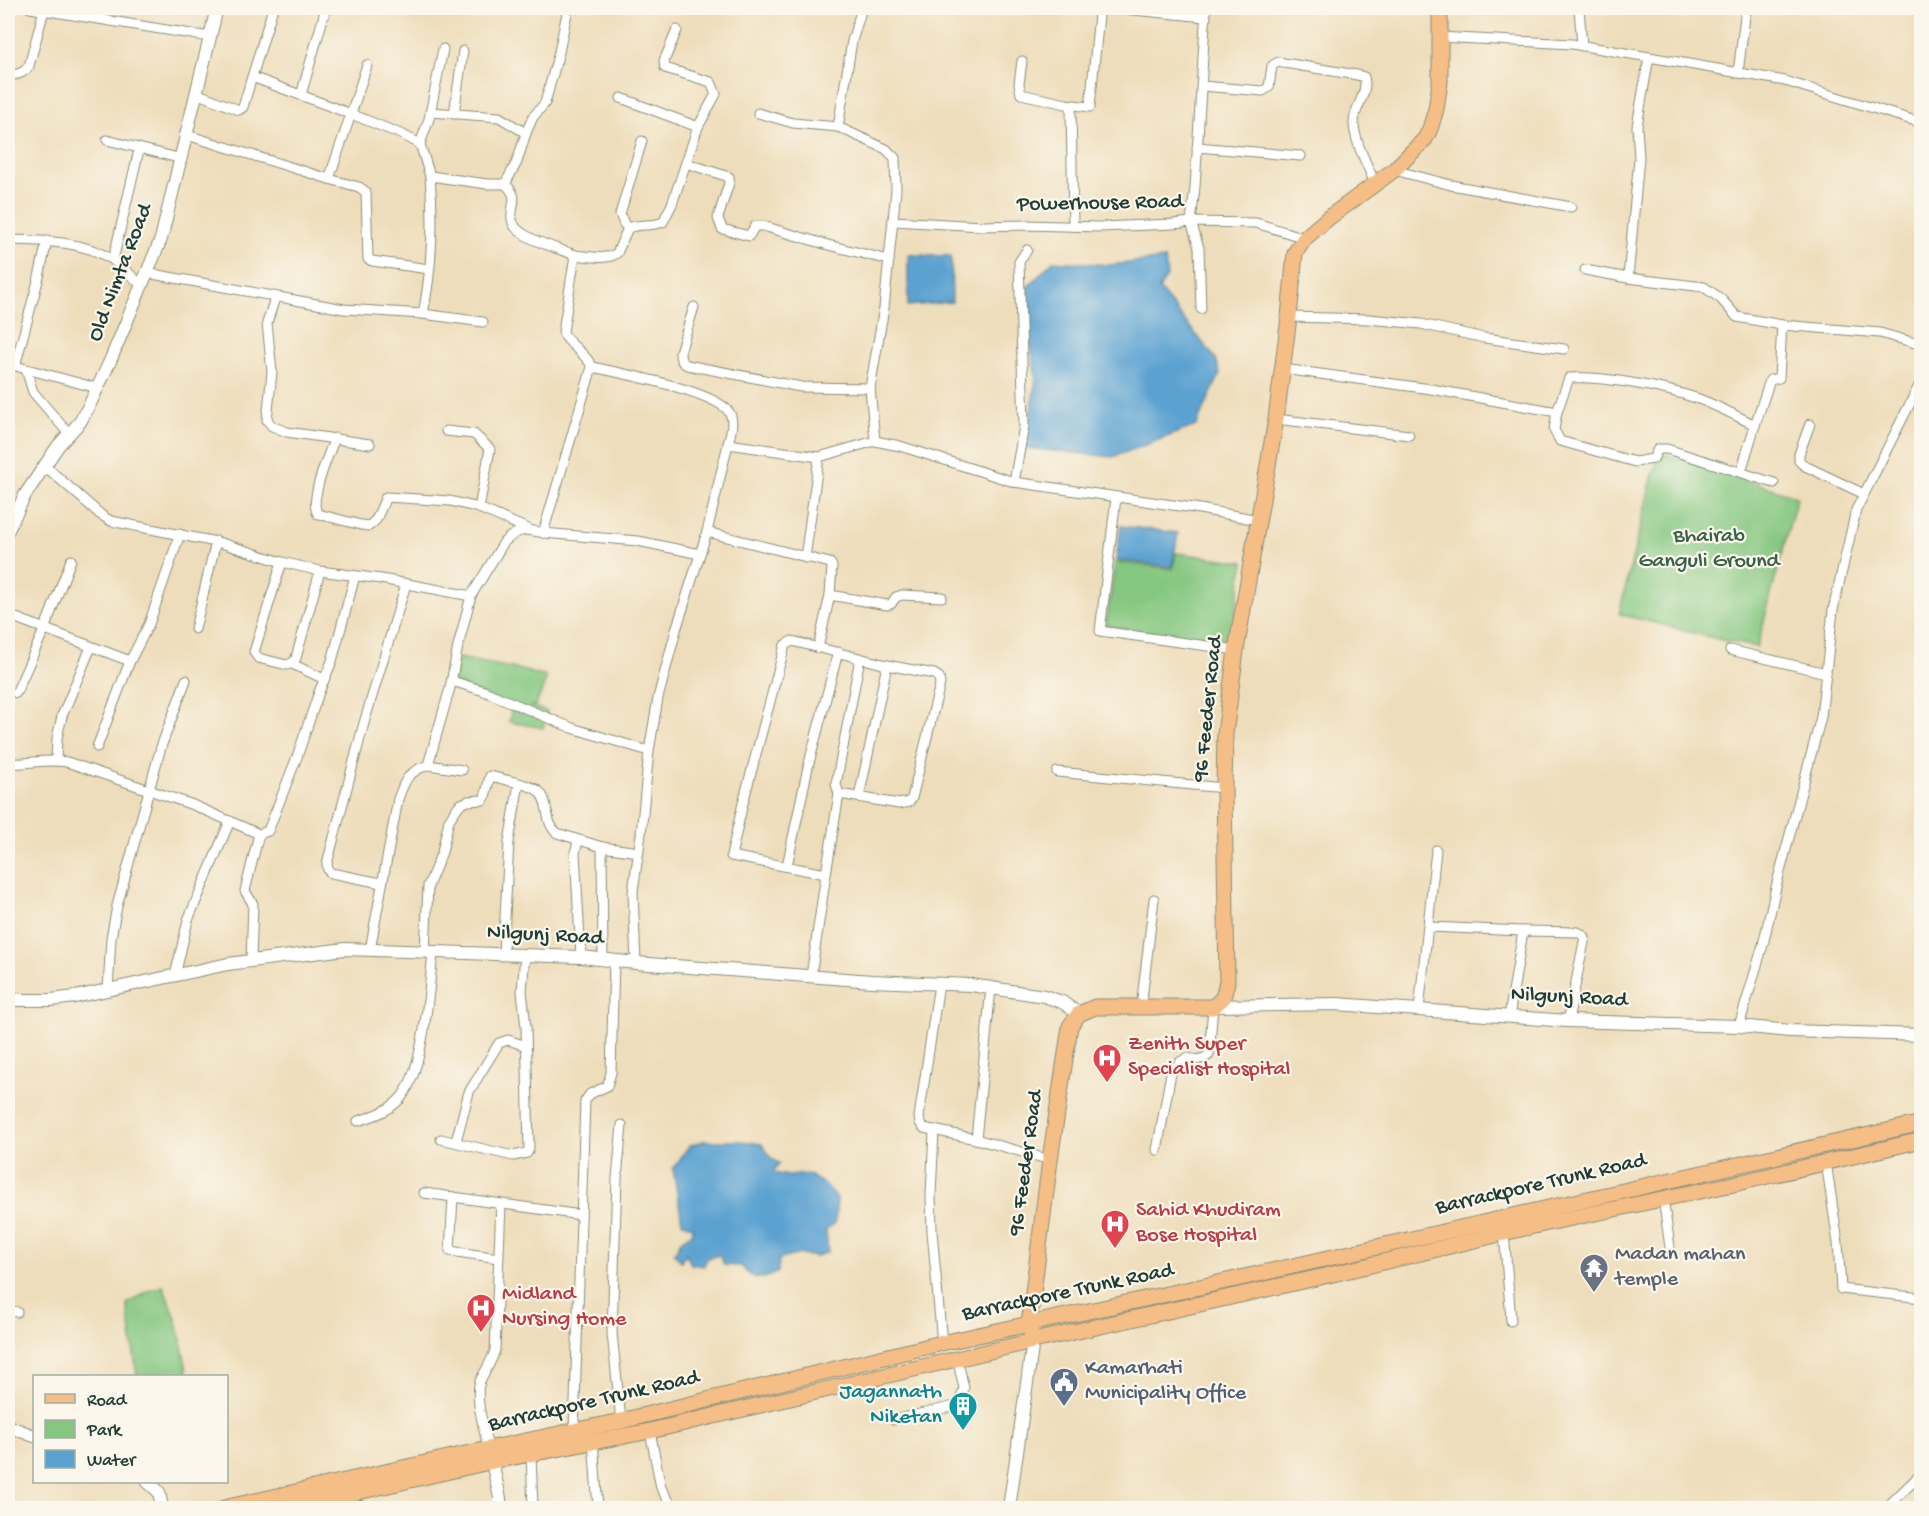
<svg xmlns="http://www.w3.org/2000/svg" width="1929" height="1516" viewBox="0 0 1929 1516" font-family="'Gochi Hand',sans-serif">
  <rect width="100%" height="100%" fill="#fbf7ec"/>
  <filter id="ink" filterUnits="userSpaceOnUse"><feTurbulence type="fractalNoise" baseFrequency=".0167" numOctaves="2"/><feDisplacementMap in="SourceGraphic" scale="12" xChannelSelector="R" yChannelSelector="G"/><feConvolveMatrix kernelMatrix="1 2 1 2 8 2 1 2 1" color-interpolation-filters="sRGB"/></filter>
  <filter id="wash" filterUnits="userSpaceOnUse"><feTurbulence type="fractalNoise" baseFrequency=".008" numOctaves="4" result="noise"/><feDisplacementMap in="SourceGraphic" scale="24" xChannelSelector="R" yChannelSelector="G"/><feGaussianBlur stdDeviation="1.35" result="paint"/><feColorMatrix in="noise" values="0 0 0 0 0 0 0 0 0 0 0 0 0 0 0 0 0 1.4 0 .05"/><feComposite in="paint" operator="in"/></filter>
  <g filter="url(#wash)">
    <rect width="100%" height="100%" fill="#eeddba"/>
    <g fill="#85c780" stroke="#52825a" stroke-width="1.5">
      <path d="M1661,453L1742,478L1797,497L1757,647L1722,640L1619,614L1653,474Z"/>
      <path d="M1176,553L1244,562L1230,645L1106,626L1115,562L1173,569Z"/>
      <path d="M458,658L517,669L547,677L536,705L530,706L547,712L543,728L509,722L512,708L452,681Z"/>
      <path d="M163,1286L177,1321L188,1376H137L127,1304L148,1291Z"/>
    </g>
    <g fill="#5ba2d1" stroke="#3d7082" stroke-width="1.5">
      <path d="M908,255L951,256L952,302L908,306Z"/>
      <path d="M1165,259L1167,276L1159,289L1216,359L1220,374L1196,426L1113,457L1025,448L1036,379L1023,292L1053,261L1109,265Z"/>
      <path d="M1121,526L1178,533L1172,567L1116,560Z"/>
      <path d="M703,1141H741L762,1144L772,1159L780,1164L775,1168L774,1173L788,1176L807,1174L824,1184L837,1198L835,1223L826,1230L828,1252L815,1257L801,1254L779,1259L778,1272C763,1280 752,1282 742,1266L724,1265L720,1255L707,1258L704,1266L691,1264L686,1253L681,1261L674,1253L681,1241L692,1233L693,1227L682,1222L673,1169L689,1146Z"/>
    </g>
  </g>
  <g filter="url(#ink)">
    <g fill="none" stroke-linecap="round" stroke-linejoin="round">
      <g stroke="#868d77" stroke-width="11">
        <g id="minor">
          <path d="M30,8L210,37"/>
          <path d="M1112,8L1206,17"/>
          <path d="M1579,8L1582,46"/>
          <path d="M1439,37L1572,44L1649,57L1785,81L1922,123"/>
          <path d="M1649,57L1637,126L1639,158L1628,278L1704,287L1721,299L1737,317L1782,325L1880,333L1922,345"/>
          <path d="M1022,61L1019,84L1021,94L1066,104L1090,107L1099,15L1100,10L1104,8"/>
          <path d="M1738,73L1746,8"/>
          <path d="M8,75C17,75 23,74 29,66L44,10"/>
          <path d="M252,77L273,8"/>
          <path d="M1202,86L1263,91L1269,87L1272,66L1278,62L1357,75L1364,77C1369,94 1353,108 1354,124C1355,144 1368,165 1375,184"/>
          <path d="M196,93L239,110L243,107L252,77L351,114L367,65"/>
          <path d="M301,95L326,8"/>
          <path d="M621,98L698,127"/>
          <path d="M1071,105L1073,226"/>
          <path d="M430,112L499,117L526,133L533,117L545,103L559,52L568,8"/>
          <path d="M454,114L463,51"/>
          <path d="M838,127L852,41L862,8"/>
          <path d="M187,135L329,179L351,114L403,135L420,144L430,176L487,184H505C523,199 507,208 513,223C519,239 561,249 575,255"/>
          <path d="M107,140L182,159"/>
          <path d="M420,144L429,119L443,49"/>
          <path d="M1197,147L1301,156"/>
          <path d="M686,163L729,177V183L718,218L722,229L749,236L755,226H763L828,245L889,260"/>
          <path d="M1394,170L1451,185L1571,207"/>
          <path d="M329,179L359,187L366,192L368,259L372,261L429,269"/>
          <path d="M505,184L517,162L526,133"/>
          <path d="M893,221L982,226L1026,225L1100,227L1173,224L1191,222L1256,223L1305,238"/>
          <path d="M628,228L624,224L620,214L642,141"/>
          <path d="M8,240C43,241 82,240 113,260C123,267 133,277 142,286"/>
          <path d="M113,260L138,154"/>
          <path d="M1585,270L1628,278"/>
          <path d="M147,273L344,309L423,314L483,322"/>
          <path d="M275,298L267,323L272,372L267,420L272,426L287,432L370,444"/>
          <path d="M694,307L680,352C680,359 681,362 687,365L801,387L870,388"/>
          <path d="M1201,309L1199,248L1191,222L1195,187L1206,8"/>
          <path d="M423,314C432,269 434,222 430,176"/>
          <path d="M1289,317L1369,319L1421,324L1484,338L1564,349"/>
          <path d="M8,364L97,388"/>
          <path d="M15,366L39,277L47,241"/>
          <path d="M592,367C620,373 715,391 729,412C735,421 730,435 728,444"/>
          <path d="M26,369L33,392L69,434"/>
          <path d="M1283,369L1431,389L1557,412L1554,430L1560,441L1635,462L1653,459L1658,449H1667L1774,483"/>
          <path d="M1557,412L1569,378C1604,376 1662,387 1696,398C1716,405 1736,416 1755,425L1741,472"/>
          <path d="M1276,419L1409,435"/>
          <path d="M1810,424L1799,454V461L1805,466L1864,494"/>
          <path d="M1755,425L1770,380L1779,378L1782,325"/>
          <path d="M446,431L474,434L490,449L479,508"/>
          <path d="M335,438C329,453 308,502 318,514L361,525L369,526L376,520L386,497L450,501L479,508L528,529"/>
          <path d="M875,441L900,446L1014,482L1200,509L1258,520"/>
          <path d="M45,466L101,515L111,521L221,543L282,562L320,571L381,579L471,596L504,542C518,529 525,528 543,533L592,367C586,352 569,347 563,332L575,255C588,256 606,261 617,253L628,228C640,223 652,227 663,222L672,204L698,127L716,94L711,82L665,68L664,61L677,30"/>
          <path d="M1014,482L1024,426L1019,262L1027,250"/>
          <path d="M1116,498L1100,631L1236,650"/>
          <path d="M707,532L830,563L832,566L830,595L818,648"/>
          <path d="M543,533L638,541L700,554"/>
          <path d="M805,558L819,457"/>
          <path d="M282,562L254,652L258,658L287,665L294,662L296,658L320,571"/>
          <path d="M830,595L887,605L891,604L896,597L902,595L942,597"/>
          <path d="M8,615L130,661L97,747"/>
          <path d="M195,629L216,541"/>
          <path d="M1730,650L1826,673"/>
          <path d="M130,661L149,624L180,534"/>
          <path d="M292,664L324,679"/>
          <path d="M452,681L484,691L572,728L649,751"/>
          <path d="M16,693L44,630L71,560"/>
          <path d="M56,760L57,738L62,716L91,647"/>
          <path d="M8,763C29,765 44,758 67,762L193,805L259,834L268,831L297,757L319,692L332,661L355,576"/>
          <path d="M428,765L462,770"/>
          <path d="M1057,772L1224,788"/>
          <path d="M519,783C524,785 532,786 537,790C551,800 543,822 557,833L602,847L639,852"/>
          <path d="M839,794L836,784L860,658"/>
          <path d="M859,797L887,665"/>
          <path d="M578,841L575,853L581,957"/>
          <path d="M602,847L603,960"/>
          <path d="M787,866L808,767L838,652"/>
          <path d="M381,883L331,873L328,870L327,864L364,723L406,584"/>
          <path d="M1429,927L1523,931"/>
          <path d="M370,950L398,799C405,779 408,772 428,765L450,688L458,646L471,596"/>
          <path d="M425,952L428,886L442,852L449,820L459,805L468,801L483,800L485,797L490,776L519,783L509,842L503,954"/>
          <path d="M251,961L253,904L245,891L259,834"/>
          <path d="M636,963L633,892L641,834L649,751L658,698L676,630L707,532L728,444L819,457L875,441L870,388L884,308L896,190L895,158L886,149L838,127L793,123L758,113"/>
          <path d="M175,976L188,920L230,821"/>
          <path d="M811,976L826,874L731,856L743,803L785,645L792,641L887,665L934,674L939,677L940,684L912,798L909,802L899,804L839,794L826,874"/>
          <path d="M939,984L919,1117L920,1123L924,1128L976,1139L1050,1160"/>
          <path d="M108,990L111,938L117,906L161,747L186,680"/>
          <path d="M1141,1007L1154,899"/>
          <path d="M1419,1010L1436,850"/>
          <path d="M1509,1017L1523,931L1578,932L1585,937L1568,1021"/>
          <path d="M1739,1026L1763,945L1776,887L1821,717L1833,610L1856,510L1922,380"/>
          <path d="M358,1121C373,1116 387,1112 399,1100C424,1075 429,988 433,953"/>
          <path d="M934,1131L931,1195L932,1231L942,1343"/>
          <path d="M441,1139L513,1156L527,1153L529,1148L526,1027L522,991L525,954"/>
          <path d="M976,1139L991,988"/>
          <path d="M456,1141L469,1092L499,1043L508,1040L526,1046"/>
          <path d="M1157,1150L1171,1073L1180,1062L1187,1058C1196,1060 1201,1061 1209,1055L1213,1007"/>
          <path d="M1826,1162L1838,1243L1841,1289L1922,1298"/>
          <path d="M424,1193L453,1197"/>
          <path d="M1663,1198L1670,1247"/>
          <path d="M1504,1232L1511,1321"/>
          <path d="M499,1258L450,1251L453,1197L581,1215"/>
          <path d="M8,1310L17,1312"/>
          <path d="M894,1420L959,1405L964,1388L957,1358"/>
          <path d="M621,1421L612,1333L617,1178L622,1125"/>
          <path d="M574,1431L585,1101L590,1094L607,1086L611,1073L614,961"/>
          <path d="M650,1431L661,1488L673,1508"/>
          <path d="M593,1441L598,1508"/>
          <path d="M488,1449C485,1430 474,1399 480,1381C485,1370 491,1364 495,1350L501,1204"/>
          <path d="M531,1454L533,1508"/>
          <path d="M1886,1508L1922,1473"/>
        </g>
      </g>
      <g stroke="#868d77" stroke-width="14">
        <g id="tertiary">
          <path d="M8,530L25,495L58,446L80,422L89,406L111,359L161,239L217,8"/>
          <path d="M8,1000H51L75,997L228,964L345,949L581,957L636,963L872,981L971,985L1044,996L1062,1002L1079,1014"/>
          <path d="M1215,1006L1337,1004L1568,1021L1739,1026L1790,1031L1922,1035"/>
          <path d="M8,1426L34,1436"/>
          <path d="M490,1453L500,1498V1508"/>
          <path d="M148,1482L159,1492L162,1508"/>
          <path d="M1009,1508L1033,1341"/>
        </g>
      </g>
      <g stroke="#868d77" stroke-width="17">
        <g id="primary">
          <path d="M1031,1333L1029,1324L1050,1160L1070,1026L1079,1014L1095,1007H1213L1223,998L1227,982L1224,788L1225,734L1236,650L1276,419L1289,317L1295,253L1305,238L1327,219L1394,170L1425,139L1430,129L1436,109L1440,82V8"/>
          <path d="M224,1508L488,1449L621,1421L942,1343L1236,1279L1922,1123"/>
          <path d="M288,1508L493,1461L650,1431L1033,1341L1316,1278L1529,1227L1733,1184L1922,1140"/>
        </g>
      </g>
      <use href="#minor" stroke="#fff" stroke-width="9"/>
      <use href="#tertiary" stroke="#fff" stroke-width="12"/>
      <use href="#primary" stroke="#f6be87" stroke-width="15"/>
    </g>
  </g>
  <defs>
    <g id="hospital-pin" transform="scale(1.5)"><path d="M0 17L-7.5 6A9.5 9.5 0 1 1 7.5 6Z" fill="#e0444e" stroke="#fbf7ec"/><path d="M-5-5h3v3.5h4V-5h3V5h-3V1.5h-4V5h-3Z" fill="#fff"/></g>
    <g id="temple-pin" transform="scale(1.5)"><path d="M0 17L-7.5 6A9.5 9.5 0 1 1 7.5 6Z" fill="#6b7280" stroke="#fbf7ec"/><path d="M0-6L5-2H3V0L6.5 2.5H4V6H1.5V3h-3V6H-4V2.5H-6.5L-3 0V-2H-5Z" fill="#fff"/></g>
    <g id="civic-pin" transform="scale(1.5)"><path d="M0 17L-7.5 6A9.5 9.5 0 1 1 7.5 6Z" fill="#5c6f8a" stroke="#fbf7ec"/><path d="M-.6-6.5H3V-4.5H.6V-3L4-1V1h2V6H-6V1h2V-1L-.6-3ZM-1.2 2.5V6h2.4V2.5Z" fill="#fff"/></g>
    <g id="building-pin" transform="scale(1.5)"><path d="M0 17L-7.5 6A9.5 9.5 0 1 1 7.5 6Z" fill="#0f9aa8" stroke="#fbf7ec"/><path d="M-4-6H4V6H1V3H-1V6H-4ZM-2.5-4.3h1.7v1.8h-1.7ZM.8-4.3h1.7v1.8H.8ZM-2.5-1h1.7V.8h-1.7ZM.8-1h1.7V.8H.8Z" fill="#fff"/></g>
  </defs>
  <g fill-rule="evenodd">
    <use href="#hospital-pin" x="1107" y="1058"/>
    <use href="#hospital-pin" x="1115" y="1224"/>
    <use href="#temple-pin" x="1594" y="1268"/>
    <use href="#hospital-pin" x="481" y="1308"/>
    <use href="#civic-pin" x="1064" y="1382"/>
    <use href="#building-pin" x="963" y="1406"/>
  </g>
  <g text-anchor="middle" dominant-baseline="central" stroke-width="4.5" stroke-linejoin="round" paint-order="stroke">
    <g font-size="22" fill="#1f3d34" stroke="#fbf7ec">
      <text transform="translate(1100 204) rotate(-1)">Powerhouse Road</text>
      <text transform="translate(121 273) rotate(-69)">Old Nimta Road</text>
      <text transform="translate(1209 709) rotate(-84)">96 Feeder Road</text>
      <text transform="translate(545 936) rotate(3)">Nilgunj Road</text>
      <text transform="translate(1569 998) rotate(3)">Nilgunj Road</text>
      <text transform="translate(1027 1163) rotate(-82)">96 Feeder Road</text>
      <text transform="translate(1541 1185) rotate(-13)">Barrackpore Trunk Road</text>
      <text transform="translate(1068 1293) rotate(-12)">Barrackpore Trunk Road</text>
      <text transform="translate(594 1402) rotate(-13)">Barrackpore Trunk Road</text>
    </g>
    <g font-size="22" fill="#386047" stroke="#fbf7ec">
      <text x="1709" y="537">Bhairab<tspan x="1709" dy="25">Ganguli Ground</tspan></text>
    </g>
    <g font-size="22" fill="#be3a42" stroke="#fbf7ec" text-anchor="start">
      <text x="1128" y="1045">Zenith Super<tspan x="1128" dy="25">Specialist Hospital</tspan></text>
      <text x="1136" y="1211">Sahid Khudiram<tspan x="1136" dy="25">Bose Hospital</tspan></text>
      <text x="502" y="1295">Midland<tspan x="502" dy="25">Nursing Home</tspan></text>
    </g>
    <g font-size="22" fill="#5b616d" stroke="#fbf7ec" text-anchor="start">
      <text x="1615" y="1255">Madan mahan<tspan x="1615" dy="25">temple</tspan></text>
    </g>
    <g font-size="22" fill="#4e5e75" stroke="#fbf7ec" text-anchor="start">
      <text x="1085" y="1369">Kamarhati<tspan x="1085" dy="25">Municipality Office</tspan></text>
    </g>
    <g font-size="22" fill="#0d838f" stroke="#fbf7ec" text-anchor="end">
      <text x="942" y="1393">Jagannath<tspan x="942" dy="25">Niketan</tspan></text>
    </g>
  </g>
  <rect width="1929" height="1516" fill="none" stroke="#fbf7ec" stroke-width="30"/>
  <rect x="33" y="1375" width="195" height="108" fill="#fbf7ec" stroke="#a3ada2" stroke-width="1.5"/>
  <rect x="45" y="1394" width="30" height="9" fill="#f6be87" stroke="#a3ada2" stroke-width="1.5"/>
  <text x="87" y="1405" font-size="18" fill="#1f3d34">Road</text>
  <rect x="45" y="1420" width="30" height="18" fill="#85c780" stroke="#a3ada2" stroke-width="1.5"/>
  <text x="87" y="1435" font-size="18" fill="#1f3d34">Park</text>
  <rect x="45" y="1450" width="30" height="18" fill="#5ba2d1" stroke="#a3ada2" stroke-width="1.5"/>
  <text x="87" y="1465" font-size="18" fill="#1f3d34">Water</text>
</svg>
